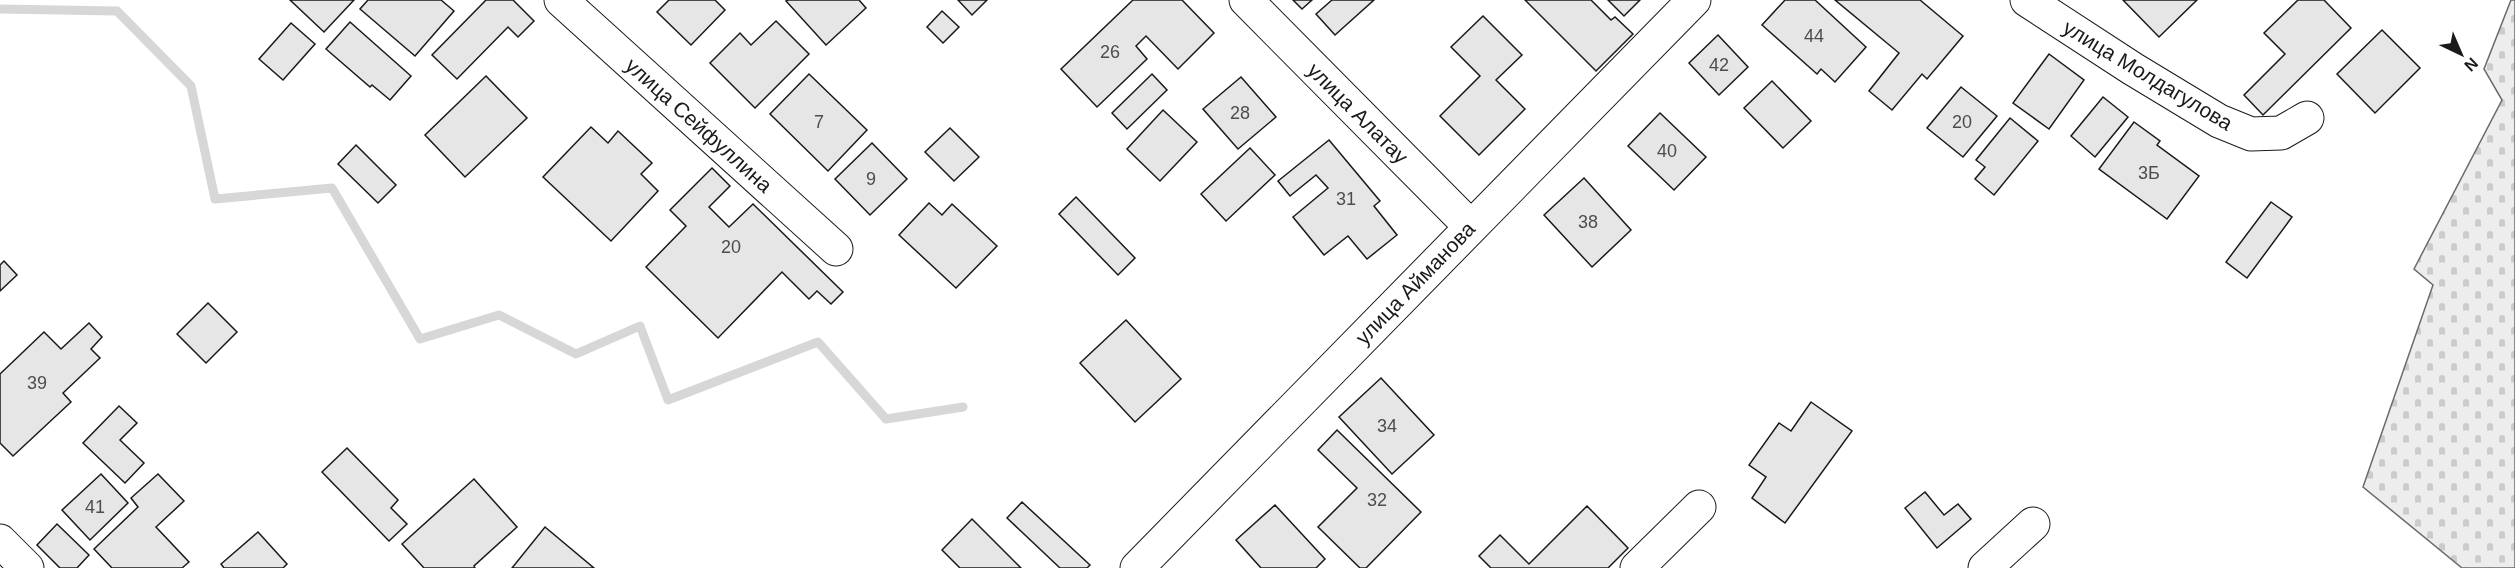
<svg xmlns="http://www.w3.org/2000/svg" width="2515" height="568" viewBox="0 0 2515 568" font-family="Helvetica,sans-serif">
  <defs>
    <pattern id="cemetery-stones" width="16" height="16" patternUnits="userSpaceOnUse" patternTransform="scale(1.5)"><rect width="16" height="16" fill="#ededed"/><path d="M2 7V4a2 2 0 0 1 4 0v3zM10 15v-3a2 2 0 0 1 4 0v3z" fill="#cbcbcb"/></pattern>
  </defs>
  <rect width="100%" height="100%" fill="#fff"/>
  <path fill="url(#cemetery-stones)" stroke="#6a6a6a" stroke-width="1.5" d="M2511,0H2515V568H2462L2363,487L2433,285L2414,269L2502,100L2484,69Z"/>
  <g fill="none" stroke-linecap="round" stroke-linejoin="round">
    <path stroke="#d7d7d7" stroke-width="9" d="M0,9L117,11L191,86L215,199L332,188L420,339L499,315L576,354L640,326L668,400L818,342L886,419L963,407"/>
  </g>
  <g fill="#e6e6e6" stroke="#1a1a1a" stroke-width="1.5">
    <path d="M290,0H354L324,32Z"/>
    <path d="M368,0H441L454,11L415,56L360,9Z"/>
    <path d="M486,0H513L534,21L518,37L508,27L457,79L432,55Z"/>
    <path d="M669,0H715L725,10L691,45L657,12Z"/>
    <path d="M788,0H859L866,8L826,45L786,1Z"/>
    <path d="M958,0H987L972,15Z"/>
    <path d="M1133,0H1182L1214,33L1178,69L1146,36L1136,46L1147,59L1097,107L1061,69Z"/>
    <path d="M1293,0H1312L1302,9Z"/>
    <path d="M1332,0H1374L1335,35L1316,14Z"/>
    <path d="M1525,0H1591L1611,20L1615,17L1633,34L1596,71Z"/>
    <path d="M1608,0H1640L1624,16Z"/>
    <path d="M1785,0H1815L1866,47L1835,82L1821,69L1817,74L1762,25Z"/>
    <path d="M1835,0H1920L1963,36L1927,79L1922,74L1892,110L1869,91L1899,53Z"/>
    <path d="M2123,0H2197L2159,37Z"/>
    <path d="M2298,0H2324L2351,28L2263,115L2244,95L2285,54L2264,33Z"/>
    <path d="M942,11L959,27L943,43L927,27Z"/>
    <path d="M1483,16L1522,55L1496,80L1525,109L1479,155L1440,116L1480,76L1451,47Z"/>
    <path d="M776,21L809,54L755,108L710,63L740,33L751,45Z"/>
    <path d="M350,22L411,76L390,100L372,85L370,87L326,49Z"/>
    <path d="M291,23L315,44L283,80L259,59Z"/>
    <path d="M2382,30L2420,68L2375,113L2337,74Z"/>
    <path d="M1718,35L1748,67L1719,95L1689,63Z"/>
    <path d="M2049,54L2084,80L2049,129L2013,103Z"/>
    <path d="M809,74L867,130L828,171L770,114Z"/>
    <path d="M1152,74L1167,90L1127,129L1112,113Z"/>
    <path d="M486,76L527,118L465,177L425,135Z"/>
    <path d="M1241,77L1276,117L1238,149L1203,109Z"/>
    <path d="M1772,81L1811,121L1783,148L1744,108Z"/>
    <path d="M1961,87L1997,116L1963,157L1927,128Z"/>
    <path d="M2103,97L2128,117L2095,157L2071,136Z"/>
    <path d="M1163,110L1197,142L1160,181L1127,149Z"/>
    <path d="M1660,113L1706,157L1674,190L1628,146Z"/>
    <path d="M2010,118L2038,141L1994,195L1975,179L1985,167L1976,160Z"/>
    <path d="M2134,122L2160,141L2157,145L2199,176L2167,219L2099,169Z"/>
    <path d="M591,127L608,143L618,131L652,163L641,174L658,191L611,241L543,177Z"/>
    <path d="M950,128L979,157L954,181L925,152Z"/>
    <path d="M1329,140L1380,201L1374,206L1397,235L1367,259L1348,236L1324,255L1293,217L1328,188L1316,175L1290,196L1278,181Z"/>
    <path d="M872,143L907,179L870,215L835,179Z"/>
    <path d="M356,145L396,185L378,203L338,164Z"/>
    <path d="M1250,148L1275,175L1226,221L1201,194Z"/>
    <path d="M712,168L730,186L709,207L729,227L753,204L843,292L831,304L817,291L809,299L782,272L718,338L646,267L686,226L670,210Z"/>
    <path d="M1584,178L1631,230L1592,267L1544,215Z"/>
    <path d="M1076,197L1135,258L1118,275L1059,214Z"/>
    <path d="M2271,202L2292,217L2247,278L2226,262Z"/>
    <path d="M929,203L942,215L952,204L997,246L956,288L899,235Z"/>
    <path d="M4,261L17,275L0,291V265Z"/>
    <path d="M208,303L237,332L206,363L177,334Z"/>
    <path d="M1126,320L1181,379L1135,422L1080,363Z"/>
    <path d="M89,323L102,337L91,349L100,358L63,393L71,402L13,456L0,443V374L44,332L61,349Z"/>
    <path d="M1381,378L1434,435L1392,474L1339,417Z"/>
    <path d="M1811,402L1852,431L1785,523L1752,498L1766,477L1749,465L1779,423L1791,431Z"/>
    <path d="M119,406L137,423L120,440L144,463L125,483L83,443Z"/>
    <path d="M1337,430L1421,512L1366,568H1360L1318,527L1357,488L1318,450Z"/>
    <path d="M347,448L398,500L391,508L407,524L389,541L322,472Z"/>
    <path d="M101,474L128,503L90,540L62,510Z"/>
    <path d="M158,474L184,501L156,527L189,562L182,568H112L94,549L138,507L131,498Z"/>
    <path d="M474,479L517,527L474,566L475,568H424L402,544Z"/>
    <path d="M1925,492L1944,515L1958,504L1971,519L1937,548L1905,508Z"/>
    <path d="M1022,502L1090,565L1087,568H1060L1007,518Z"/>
    <path d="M1275,505L1325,559L1316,568H1261L1236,540Z"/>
    <path d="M1587,506L1628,548L1608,568H1491L1479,556L1500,535L1529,564Z"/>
    <path d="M972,519L1021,568H960L942,550Z"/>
    <path d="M57,524L89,555L77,568H60L37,545Z"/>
    <path d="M545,527L594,568H512Z"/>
    <path d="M258,532L287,564L283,568H224L221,564Z"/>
  </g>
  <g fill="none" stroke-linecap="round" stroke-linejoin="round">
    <g stroke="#1a1a1a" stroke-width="35">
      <g id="minor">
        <path d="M561,0L836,249"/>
        <path d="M1246,0L1470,226"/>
        <path d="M2027,0L2133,69L2219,121L2251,134L2281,133L2307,118"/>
        <path d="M0,541L27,568"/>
        <path d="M1137,568L1694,0"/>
        <path d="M1637,568L1699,507"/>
        <path d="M1985,568L2033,524"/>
      </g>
    </g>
    <use href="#minor" stroke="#fff" stroke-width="33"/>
  </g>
  <g text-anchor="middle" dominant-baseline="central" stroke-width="4.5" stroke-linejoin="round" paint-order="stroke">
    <g font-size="18" fill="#4d4d4d">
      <text x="1814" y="36">44</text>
      <text x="1110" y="52">26</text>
      <text x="1719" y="65">42</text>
      <text x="1240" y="113">28</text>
      <text x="819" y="122">7</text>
      <text x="1962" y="122">20</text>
      <text x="1667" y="151">40</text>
      <text x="2149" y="173">3Б</text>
      <text x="871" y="179">9</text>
      <text x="1346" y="199">31</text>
      <text x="1588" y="222">38</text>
      <text x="731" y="247">20</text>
      <text x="37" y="383">39</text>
      <text x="1387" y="426">34</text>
      <text x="1377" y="500">32</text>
      <text x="95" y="507">41</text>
    </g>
    <g font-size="21" fill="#1a1a1a" stroke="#fff">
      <text transform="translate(2148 75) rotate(31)">улица Молдагулова</text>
      <text transform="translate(1358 113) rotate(45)">улица Алатау</text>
      <text transform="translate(699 125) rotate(42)">улица Сейфуллина</text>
      <text transform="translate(1415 283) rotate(-46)">улица Айманова</text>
    </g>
  </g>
  <g transform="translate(2461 54) rotate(136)" stroke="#ffffff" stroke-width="4.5" paint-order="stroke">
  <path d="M0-4.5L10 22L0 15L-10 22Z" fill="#1a1a1a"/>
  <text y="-9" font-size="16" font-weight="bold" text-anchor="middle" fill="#1a1a1a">N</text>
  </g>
</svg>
